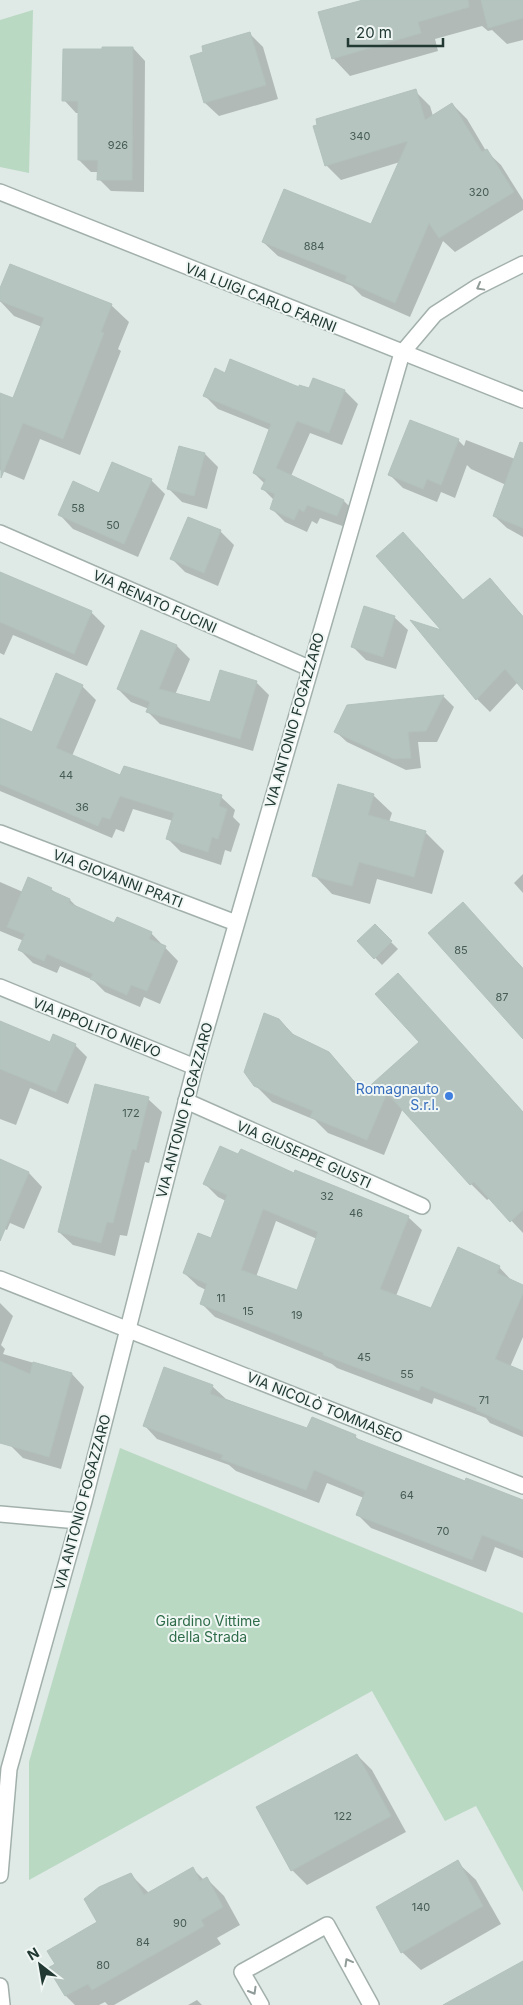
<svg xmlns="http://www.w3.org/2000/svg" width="523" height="2005" viewBox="0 0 523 2005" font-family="Inter,sans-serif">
  <rect width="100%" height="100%" fill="#dfe9e5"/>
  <g fill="#b9d9c3">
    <path d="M33,10L29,173L0,167V20Z"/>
    <path d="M120,1448L523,1613V1892L476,1806L445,1821L372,1691L29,1880V1762Z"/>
  </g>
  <g fill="#0003" fill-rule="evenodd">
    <path d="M368,0H523V40L507,44L492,30L488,31L482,26L435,39L438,51L350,76L333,58Z"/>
    <path d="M250,34L263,47L278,99L219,116L205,103Z"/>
    <path d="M133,48L145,61L144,192L111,191L99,179V172H91L79,160V113H76L64,100Z"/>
    <path d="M415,91L430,106L433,116L452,104L467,119L486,151L501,165L523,200V210L455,252L443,241L410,317L362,296L352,286L278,256L263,242L371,226L400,162L341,180L326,165Z"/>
    <path d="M0,291L111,305L129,322L118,349L121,351L80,455L40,439L24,480L0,470V394L13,399L42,327L14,316L0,301Z"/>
    <path d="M225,374L310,390L345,391L358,404L342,445L310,433L291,476L344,501L357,514L351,529L320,518L317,524L312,521L307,532L285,522L272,509L274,500L263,489L265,484L254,473L270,430L218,409L205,396Z"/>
    <path d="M458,440L464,446L466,440L523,462V537L507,528L494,516L506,485L471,469L467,465L455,498L441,492L437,502L403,488L389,474Z"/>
    <path d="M205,454L218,467L207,509L182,502L169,489Z"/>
    <path d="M151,480L165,494L138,557L73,529L60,515L100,494Z"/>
    <path d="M220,531L234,545L218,586L185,572L172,559Z"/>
    <path d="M417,547L464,601L490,579L523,616V687L518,682L490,712L477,699L445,632Z"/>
    <path d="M0,573L91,612L105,626L87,666L13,635L4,655L0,653Z"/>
    <path d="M394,617L408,630L396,669L366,660L353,647Z"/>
    <path d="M142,631L177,646L190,659L175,695L211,704L256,682L269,695L253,751L160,724L148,712L149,709L131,702L118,689Z"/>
    <path d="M82,686L96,700L72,756L121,776L221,797L235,810L233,817L240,824L231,852L225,850L221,865L181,852L168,839L173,821L133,809L124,832L116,829L112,838L0,791V720L32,734Z"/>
    <path d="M444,697L454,707L437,742H418L421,768L406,770L347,742L336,732L347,706Z"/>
    <path d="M373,795L392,813L389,822L426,833L444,851L432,894L377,879L370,904L332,894L314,875Z"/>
    <path d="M523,874V893L514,883Z"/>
    <path d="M0,882L23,892L51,889L57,894L70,900L78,908L115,924L151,933L178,961L160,1004L144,997L140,1007L105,992L93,980L60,966L57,973L33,963L20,950L24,941L0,931Z"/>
    <path d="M463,904L523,968V1037Z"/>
    <path d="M375,926L398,949L382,965L359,941Z"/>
    <path d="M413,991L523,1112V1233L490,1198L487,1200L471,1184L403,1108L384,1155L328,1133L315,1120L272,1102L255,1085L279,1020L296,1037L329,1053L364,1092L420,1042Z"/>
    <path d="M0,1023L51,1043L75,1045L87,1057L68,1104L30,1088L16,1125L0,1119Z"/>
    <path d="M148,1099L162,1112L149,1163L145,1162L127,1236L120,1235L115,1256L73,1245L59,1232Z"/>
    <path d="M0,1161L29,1173L42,1187L24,1229L10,1223L7,1230L0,1227Z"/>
    <path d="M295,1175L408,1217L422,1230L396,1296L432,1309L499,1267L512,1281L523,1286V1337L510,1367L523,1373V1437L490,1423L486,1418L434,1398L432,1404L337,1368L332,1364L215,1317L202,1304L206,1290L198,1286L184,1273L212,1240L226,1201L218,1197L205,1184ZM276,1221L317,1239L297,1292L256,1277Z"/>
    <path d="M0,1303L13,1316L1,1345L5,1349L3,1354L72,1374L84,1387L61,1469L23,1458L11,1446L0,1398Z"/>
    <path d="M212,1386L226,1399L308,1430L355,1436L360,1441L466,1482L523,1501V1558L495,1547L486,1572L371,1528L358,1515L364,1498L327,1483L319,1503L236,1471L229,1465L157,1439L144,1425Z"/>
    <path d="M357,1755L372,1770L406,1832L307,1885L292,1870Z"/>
    <path d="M457,1862L476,1880L501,1924L421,1970L402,1952Z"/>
    <path d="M193,1869L204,1880L207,1879L224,1896L240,1925L217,1938L221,1944L114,2005H108L105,2002L99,2005H75L66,1996L50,1968L56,1965L99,1922L130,1874L149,1893Z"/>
    <path d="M197,2000L202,2005H188Z"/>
  </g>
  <g fill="#b5c4be" stroke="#b2c2bc" fill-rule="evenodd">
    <path d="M363,0H468L469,7L418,22L421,33L332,59L318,12Z"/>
    <path d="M481,0H523V18L488,28Z"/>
    <path d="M250,32L266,85L204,103L190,56L203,52L202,46Z"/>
    <path d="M102,47H133L132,180H97L98,160H78V101H62L63,49H102Z"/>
    <path d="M416,89L425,120L452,103L482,152L487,149L514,192L439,238L429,223L395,303L345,281L347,276L262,242L284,189L371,224L408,141L325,166L313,126L317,125L316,119Z"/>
    <path d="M10,264L112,304L101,332L104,333L63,439L23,423L1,478L0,393L13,398L44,318L0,301V288Z"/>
    <path d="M230,359L299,387V385L309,388L313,378L345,390L329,433L297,421L276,468L344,500L337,516L307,505L304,512L299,509L294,520L270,509L275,494L261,489L266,479L253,473L271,424L203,396L215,368L225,373Z"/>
    <path d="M410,420L459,439L441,485L427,479L423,489L388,475Z"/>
    <path d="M520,442L523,443V528L493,516Z"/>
    <path d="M179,446L205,453L194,496L167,489Z"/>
    <path d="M112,462L152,479L124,544L58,515L73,481L99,493Z"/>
    <path d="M188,517L221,530L204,573L170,559Z"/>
    <path d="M403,532L463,600L490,578L523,617V690L505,669L476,700L410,620L441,630L376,556Z"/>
    <path d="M0,572L92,611L74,654L0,622Z"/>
    <path d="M364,606L395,616L383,657L351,647Z"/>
    <path d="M141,630L177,645L159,689L210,702L220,670L257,681L240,739L146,712L150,702L117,689Z"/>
    <path d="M56,673L83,685L56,748L120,775L124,766L222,795L219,806L227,809L218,839L212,837L208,852L166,839L174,813L120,796L110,819L102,817L98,826L0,784V718L32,732Z"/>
    <path d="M444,695L426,731L408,732L411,758L394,759L334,732L347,705Z"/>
    <path d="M338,784L374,794L368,815L426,831L414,877L359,862L352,886L312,876Z"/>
    <path d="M28,877L52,888L50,890L70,899L69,903L114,923L117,917L152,932L149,939L166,946L147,991L131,985L127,995L90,979L93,974L47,954L44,961L18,950L25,934L7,927Z"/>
    <path d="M463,902L523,969V1039L428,933Z"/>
    <path d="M375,924L392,941L374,959L357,941Z"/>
    <path d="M398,973L523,1112V1210L510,1222L474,1182L470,1185L387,1093L367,1140L310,1117L313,1111L254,1086L244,1072L264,1013L279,1019L292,1034L329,1052L363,1092L419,1042L375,994Z"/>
    <path d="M0,1021L50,1042L53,1034L76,1044L56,1092L0,1069Z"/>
    <path d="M95,1084L149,1097L136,1150L132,1149L113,1223L107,1222L101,1243L58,1232Z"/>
    <path d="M220,1146L238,1154L241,1149L294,1173L295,1170L409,1216L380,1289L431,1308L458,1247L500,1266L497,1273L523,1285V1293L495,1359L523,1371V1431L476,1410L477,1408L421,1386L419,1391L323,1355L324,1353L200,1304L207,1284L183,1273L198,1233L211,1238L227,1195L203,1184ZM263,1209L318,1232L297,1290L241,1270Z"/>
    <path d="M0,1159L29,1172L0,1241Z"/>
    <path d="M0,1361L30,1374L33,1362L72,1373L49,1457L0,1443Z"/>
    <path d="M164,1367L213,1385L210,1394L307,1428L312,1417L356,1435L355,1438L465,1481L466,1478L523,1500V1551L482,1535L472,1560L356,1515L365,1492L314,1470L306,1490L221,1459L223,1455L143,1426Z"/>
    <path d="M357,1754L391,1816L291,1871L256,1807Z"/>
    <path d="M458,1860L483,1906L401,1953L376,1907Z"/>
    <path d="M193,1867L200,1881L207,1877L223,1907L201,1920L204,1926L92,1990L88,1984L65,1996L48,1968L55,1964L47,1951L97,1922L84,1899L99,1887L131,1873L144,1895Z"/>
    <path d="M523,1961V2005H443Z"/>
  </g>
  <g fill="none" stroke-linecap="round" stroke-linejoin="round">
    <g stroke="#a2b0ac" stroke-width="18">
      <g id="minor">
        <path d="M0,192L523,400"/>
        <path d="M0,533L309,668"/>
        <path d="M0,833L236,923"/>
        <path d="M0,987L195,1067"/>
        <path d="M186,1101L422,1206"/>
        <path d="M0,1279L523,1486"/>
        <path d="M0,1514L78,1521"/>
        <path d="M0,1875L9,1769L84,1501L195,1067L402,353L435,314L477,287L523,264"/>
        <path d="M0,1986L2,2005"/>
        <path d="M261,2005L242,1972L327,1925L371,2005"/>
      </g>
    </g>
    <use href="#minor" stroke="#fff" stroke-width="15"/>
  </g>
  <defs><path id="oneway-chevron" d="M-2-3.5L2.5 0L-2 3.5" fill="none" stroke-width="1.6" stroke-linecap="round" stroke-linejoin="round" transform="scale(1.25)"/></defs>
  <g stroke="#909c99">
    <use href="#oneway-chevron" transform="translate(480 287) rotate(151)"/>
    <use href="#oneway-chevron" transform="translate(348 1962) rotate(-119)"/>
    <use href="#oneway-chevron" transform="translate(253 1991) rotate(60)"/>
  </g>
  <circle fill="#3f7fe0" stroke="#eff6f3" stroke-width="2" cx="449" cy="1096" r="5"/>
  <g text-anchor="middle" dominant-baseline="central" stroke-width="4" stroke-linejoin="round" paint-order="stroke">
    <g font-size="11" fill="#465b56">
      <text x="360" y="136">340</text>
      <text x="118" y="145">926</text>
      <text x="479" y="192">320</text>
      <text x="314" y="246">884</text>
      <text x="78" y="508">58</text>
      <text x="113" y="525">50</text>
      <text x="66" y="775">44</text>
      <text x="82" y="807">36</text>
      <text x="461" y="950">85</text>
      <text x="502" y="997">87</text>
      <text x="131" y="1113">172</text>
      <text x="327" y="1196">32</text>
      <text x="356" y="1213">46</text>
      <text x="221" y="1298">11</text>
      <text x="248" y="1311">15</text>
      <text x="297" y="1315">19</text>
      <text x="364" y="1357">45</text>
      <text x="407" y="1374">55</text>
      <text x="484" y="1400">71</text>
      <text x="407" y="1495">64</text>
      <text x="443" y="1531">70</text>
      <text x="343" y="1816">122</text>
      <text x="421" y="1907">140</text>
      <text x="180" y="1923">90</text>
      <text x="143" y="1942">84</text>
      <text x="103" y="1965">80</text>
    </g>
    <g font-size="14" fill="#213833" stroke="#eff6f3">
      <text transform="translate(261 297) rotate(22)">VIA LUIGI CARLO FARINI</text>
      <text transform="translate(155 601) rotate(24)">VIA RENATO FUCINI</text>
      <text transform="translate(294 720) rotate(-74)">VIA ANTONIO FOGAZZARO</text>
      <text transform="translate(118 878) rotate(21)">VIA GIOVANNI PRATI</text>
      <text transform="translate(97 1027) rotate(22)">VIA IPPOLITO NIEVO</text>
      <text transform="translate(184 1110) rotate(-75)">VIA ANTONIO FOGAZZARO</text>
      <text transform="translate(304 1154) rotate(24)">VIA GIUSEPPE GIUSTI</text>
      <text transform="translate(325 1407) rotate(22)">VIA NICOLÒ TOMMASEO</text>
      <text transform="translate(82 1502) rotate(-75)">VIA ANTONIO FOGAZZARO</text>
    </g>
    <g font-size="14" fill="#366cbe" stroke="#eff6f3" text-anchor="end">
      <text x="439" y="1088">Romagnauto<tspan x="439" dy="16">S.r.l.</tspan></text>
    </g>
    <g font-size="14" fill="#2e6c49" stroke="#eff6f3">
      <text x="208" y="1620">Giardino Vittime<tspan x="208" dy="16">della Strada</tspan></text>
    </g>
  </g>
  <g transform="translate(40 1965) rotate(329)" stroke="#eff6f3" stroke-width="4" paint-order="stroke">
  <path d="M0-4L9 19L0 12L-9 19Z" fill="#213833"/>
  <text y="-8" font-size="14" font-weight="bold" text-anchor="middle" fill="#213833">N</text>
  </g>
  <path d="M348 38v8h95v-8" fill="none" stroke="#213833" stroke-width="2.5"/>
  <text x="356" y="38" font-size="15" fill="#213833" stroke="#eff6f3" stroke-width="4" paint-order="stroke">20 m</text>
</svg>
